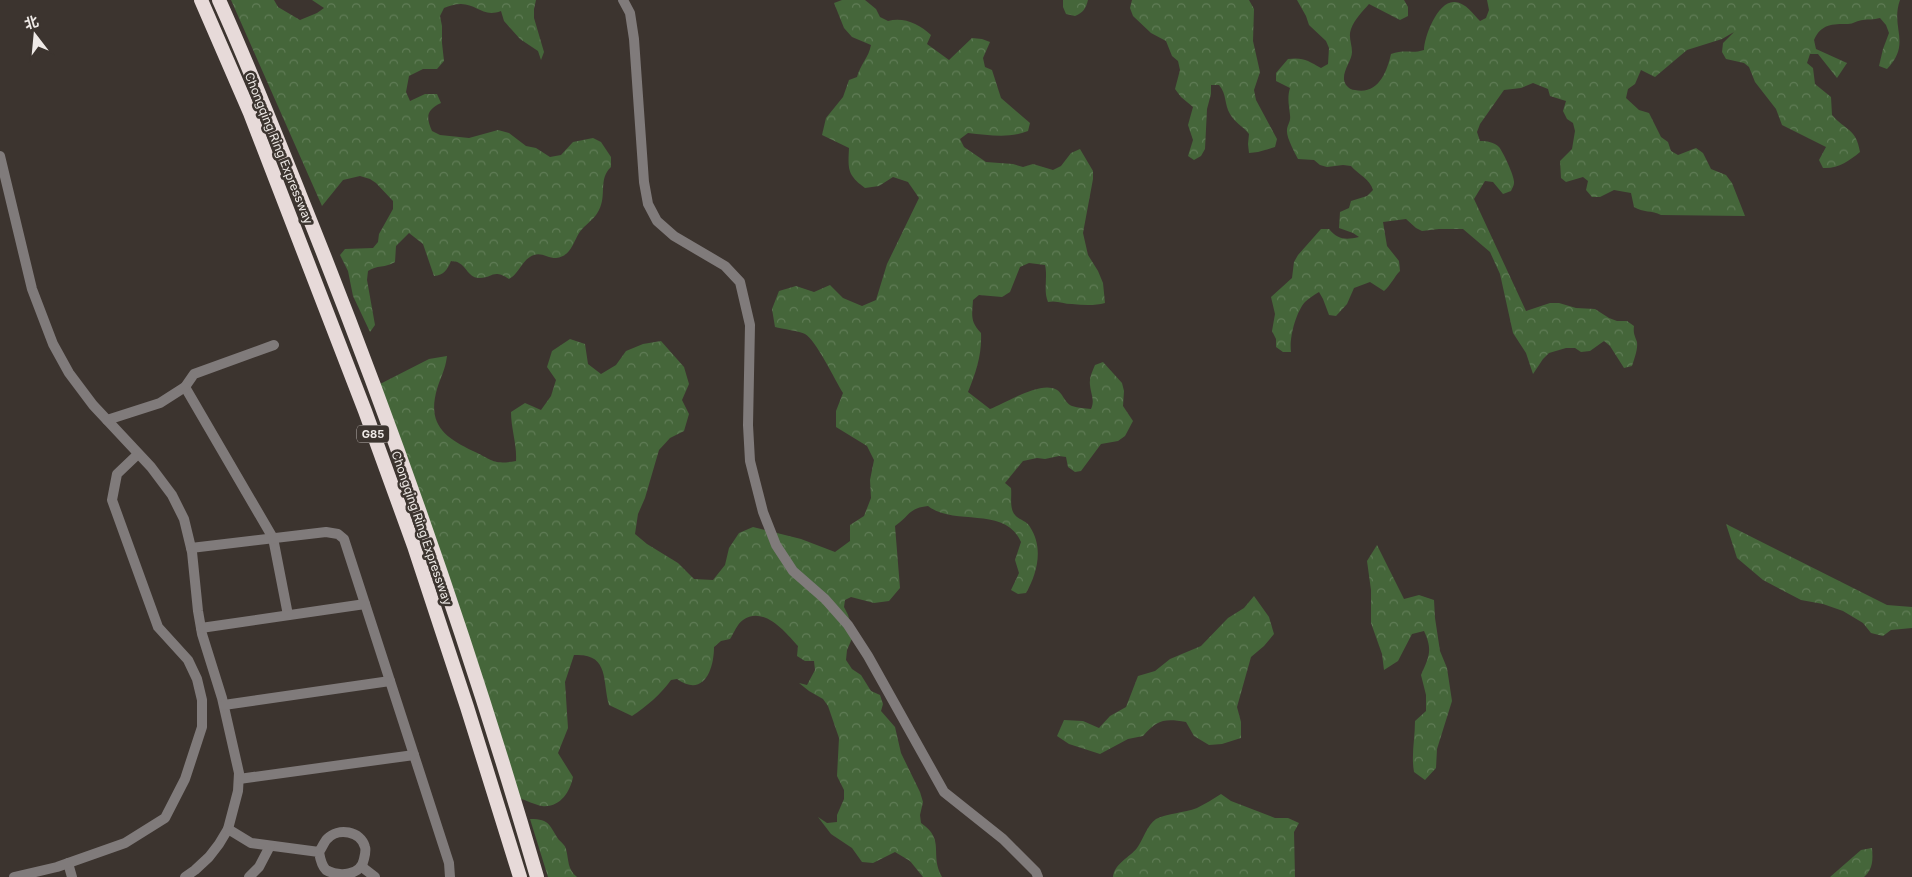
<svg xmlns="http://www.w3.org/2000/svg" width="1912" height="877" viewBox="0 0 1912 877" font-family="Inter,'Noto Sans SC',sans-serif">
  <defs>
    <pattern id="forest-crowns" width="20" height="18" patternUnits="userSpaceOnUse" patternTransform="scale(1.25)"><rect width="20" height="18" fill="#45663a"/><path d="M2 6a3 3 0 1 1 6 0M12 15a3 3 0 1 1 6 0" fill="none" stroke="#607c56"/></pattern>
  </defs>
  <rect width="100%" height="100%" fill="#3c342f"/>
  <g fill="url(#forest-crowns)">
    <path d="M231,0H274L278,7L300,20L317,13L324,8L312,0H536L534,9V18L544,52L541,60L538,51L520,39L504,21L501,11C483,18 477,4 461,4C455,4 449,6 444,8L440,16L442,26V43L444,61L437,69H423L409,76L406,92L410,101L425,94H437L441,103C426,110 426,117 432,131L440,135L469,138L498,130L509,133L526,146L536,148L550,157L561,155L573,142L593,138L601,142L611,157V167C598,179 607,195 599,210C595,218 590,221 584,227C573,237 574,256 556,258C548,258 541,252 534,255C522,259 520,273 509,279C492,268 493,279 478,278C468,277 467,267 459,263C457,261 454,262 451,261C447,270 444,275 434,276L423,244L409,233L396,246L395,262C386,268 376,265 368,271L367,280L375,325L370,332L353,296L348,271L340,255L345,249L373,248L378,242L379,234L393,209V201L376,183L370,179L360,176L343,180L322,206Z"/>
    <path d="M842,0H865L876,9L880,17L888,21C904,17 919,24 931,35L927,44L949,60L972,38L982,39L990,42L983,58L985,67L992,70L1001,98L1030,123L1028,131C1008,139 989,135 968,133L960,139L964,147L986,162L1013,164L1023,167L1033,164L1053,170L1061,166L1071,153L1080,149L1093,171V179L1083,233L1088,255L1098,271L1103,283L1105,303C1094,306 1083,305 1072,304C1063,304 1057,300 1048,302C1043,290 1048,278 1045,265L1029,263L1020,267L1010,292L1002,297L979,295L973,300C972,316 970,321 981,333C982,355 976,372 968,392L990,409C1005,403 1036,384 1052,388C1063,390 1063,402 1072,406C1078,408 1085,408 1091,409C1095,400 1091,395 1090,385C1089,378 1092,372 1095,365L1103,362L1122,383L1124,391L1123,406L1133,421L1125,436L1118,441L1101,444L1081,471L1075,472L1068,467L1066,457L1059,456L1045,459L1037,458L1023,461L1005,483L1011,488C1012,496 1009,508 1015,515C1019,520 1027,521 1030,527C1044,548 1037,574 1026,593L1018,594L1011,590L1019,573L1015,560L1021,542C1005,505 955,527 928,506C908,508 910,516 895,526L900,588L889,601L874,603L851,597L845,600L844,607L848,615L854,634L847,650L846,660L852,669L861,675L871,691L880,695L883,704L881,711L895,727L901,753L920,792L923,802L920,815L921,823C946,840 929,854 942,877H923L910,861L895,852L873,863L862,862L852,848L831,834L818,817L827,823L837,822V815L844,799V790L837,776L839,738L828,706L823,699L809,691L799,683L807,685L815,670L814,661H805L797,656L798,646C786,633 764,605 743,620C737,624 734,633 730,639L721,641L714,647C714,669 704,698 677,679L671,680C661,694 646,707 632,716L609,705C602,681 610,653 574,655L565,682L568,728L558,753L573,777C570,792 560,808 542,806C535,805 526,800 519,798L380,384L429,359L447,356C445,371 441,376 437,389C427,424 444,437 473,451C493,460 492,465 516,461C517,444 511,429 511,412L525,403L541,410L551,396L556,380L547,367L552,351L570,339L585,344L588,364L601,374L616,365L626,351L643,344L661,341L684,367L689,384L682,400L689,414L684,431L670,438L659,450L645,498L638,514L635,534L647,544L678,563L694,579L713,580L725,565L729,548L739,533L753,527L801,539L835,552L850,541V525L864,516L871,498L870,480L874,460L867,446L836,427V411L843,393C835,380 816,340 805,334C800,331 782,329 775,327L772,309L779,291L796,286L814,292L830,285L843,298L862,306L876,300L887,264L919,198L908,182L893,177L879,186L865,188C847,175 848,169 849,148L822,135L826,118L843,97L849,80L857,77C860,65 869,57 871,45L852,37L844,28L834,3Z"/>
    <path d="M1063,0H1088C1086,8 1083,13 1075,16L1066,14L1063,7Z"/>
    <path d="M1132,0H1249L1254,9L1253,41L1260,72L1254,90L1256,100L1277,139L1275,147L1258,152L1249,153L1248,144L1249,134C1244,127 1234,122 1230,114C1224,104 1227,94 1219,85H1211V94L1207,109L1205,149L1201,156L1194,160L1188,156L1193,140L1188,125L1193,107L1181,97L1175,89L1180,70L1178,61L1172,56L1166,41L1151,33L1133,16L1130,8Z"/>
    <path d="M1297,0H1404L1408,7V16L1400,20L1369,4C1363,11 1354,20 1351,29C1348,37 1352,44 1352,52C1352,62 1339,74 1346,85C1348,88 1352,90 1355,90C1378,95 1387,72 1391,54C1405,49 1412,54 1424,50C1424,37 1438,0 1455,2C1466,3 1473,14 1480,21L1486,18L1489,10L1487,0H1900C1890,28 1912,43 1887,69L1879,66L1883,49L1889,33L1886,25L1880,18C1873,20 1869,19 1863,20C1858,20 1853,24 1848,24C1832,24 1821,24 1814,40L1816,49L1847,63L1837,78L1818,54H1810L1807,63L1813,68L1815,84L1831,97L1832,115C1846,131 1856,128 1860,152C1849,161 1838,169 1823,168L1819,160L1826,147L1782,125L1776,109L1755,82L1749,67L1744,63L1726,59L1722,52L1723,43L1734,32L1722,39L1687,50L1655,77L1641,70L1635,84L1628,89L1626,98L1639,110L1649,113L1661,137L1668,142L1671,151L1678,155L1696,148L1703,153L1711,169L1726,175L1732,183L1745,216L1661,215C1652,210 1643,213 1634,207L1631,193L1614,190L1600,197H1592L1586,190L1588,181L1583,177L1566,182L1561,178L1560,161L1572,149L1575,131L1573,123L1567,119L1563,111L1566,101L1550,96L1548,89L1533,83L1521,88L1504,90L1480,124L1477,132L1480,141C1487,141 1494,142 1499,147C1503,152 1515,177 1514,183C1514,186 1512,188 1511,191L1503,194L1493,182L1485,181L1474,199L1526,311L1550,303H1559L1576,308L1595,309L1609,318L1617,321H1627L1634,326C1633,334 1635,336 1637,342C1638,350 1634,359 1632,366L1624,368L1610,346L1604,341L1590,351L1581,352L1575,348H1566L1549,353L1543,359L1533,374L1526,353L1513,333L1500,274L1490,252L1463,229H1439L1422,231L1416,228L1406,219L1383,222L1387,246L1399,261L1400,271C1394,277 1391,285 1384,291L1370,282L1354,288L1347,304L1336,316L1329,315L1323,299L1319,292C1314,295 1309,298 1305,302C1296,312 1289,338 1291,352H1283L1276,347V339L1272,331L1275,314L1271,297L1292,278L1294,262L1298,255L1321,229H1329C1338,240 1346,240 1359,237L1353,233L1339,228L1340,212L1349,208L1351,201L1367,196L1373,190C1370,179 1359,175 1351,166L1343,165L1327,167L1320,165L1314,160L1298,159C1295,153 1286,137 1287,130C1287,125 1291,122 1290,115C1289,105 1287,98 1290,88L1276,81V73L1288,59C1304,57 1308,61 1321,68L1328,64L1329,48L1326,41L1309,25L1306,16Z"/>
    <path d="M1726,524L1887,605L1912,607V628L1891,630L1883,636L1871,633L1863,623L1843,611L1823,604L1801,600L1763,580L1737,558Z"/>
    <path d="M1377,545L1404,599L1419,595L1434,600L1435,618L1440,651L1447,668L1452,701L1437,749L1436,768L1425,780L1414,772C1411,755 1415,739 1415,721L1426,711V695L1421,675C1429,657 1433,650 1424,631L1412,634L1398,661L1384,670L1382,654L1371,623V590L1367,561Z"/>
    <path d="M1254,596L1269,617L1274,634L1264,646L1251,657L1237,707L1241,722V738L1222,744L1209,745L1194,736L1186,722C1164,718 1157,720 1143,736L1128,739L1100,754L1069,744L1057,736L1064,720L1083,721L1099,728L1110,716L1126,707L1138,676L1155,671L1170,659L1201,646L1228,618L1244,608Z"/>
    <path d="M1221,794L1231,801L1275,818H1288L1299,823L1294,832L1295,877H1113C1114,864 1130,857 1137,848C1143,840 1147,825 1156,819C1168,813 1184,813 1197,808C1205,804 1213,799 1221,794Z"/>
    <path d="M530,819C551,819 549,826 559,840C562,843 565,845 566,849C569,860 567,869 577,877H548Z"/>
    <path d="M1872,848C1873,860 1873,869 1864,877H1830L1861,850Z"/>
  </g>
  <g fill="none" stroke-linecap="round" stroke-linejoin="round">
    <g stroke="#807b7b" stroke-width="10">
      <path d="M623,0L630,13L634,39L644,182L648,204L657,221L674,236L725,266L740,282L750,325L748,425L750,461L763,512L776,545L793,571L825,599L848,625L868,656L944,792L1003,839L1036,872L1038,877"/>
      <path d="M0,156L32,289L53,344L69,373L93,405L151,467L172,495L184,519L192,552L198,611L202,634L222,698L239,773L238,791L228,829L219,844L209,857L195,870L185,877"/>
      <path d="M185,387L273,538L288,615"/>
      <path d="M107,420L160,403L185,387L194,374L274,345"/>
      <path d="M191,548L326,532L338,534L344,539L449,863L450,877"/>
      <path d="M201,628L365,604"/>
      <path d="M224,705L390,681"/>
      <path d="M239,779L414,755"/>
      <path d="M228,829L251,843L319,852C320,858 321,865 326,870C339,877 361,876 364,859C365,855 366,850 365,847C361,831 338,827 327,839C324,842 322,848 319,852"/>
      <path d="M68,863L72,877"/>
      <path d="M362,867L375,877"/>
      <path d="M14,877L57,867L125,843L165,818L185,779L202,727V700L197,679L188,660L158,627L112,500L117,474L138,454"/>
      <path d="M249,877L259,867L270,846"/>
    </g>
    <g stroke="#e7dad9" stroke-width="14">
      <path d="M201,0L250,113L365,411L414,546L467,707L520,877"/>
      <path d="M219,0C248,64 274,130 300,195C390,418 470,646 537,877"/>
    </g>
  </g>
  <g text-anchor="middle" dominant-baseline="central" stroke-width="5" stroke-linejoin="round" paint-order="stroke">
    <rect fill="#3c342f" stroke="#b9b3b0" stroke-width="1" x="357" y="425.5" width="32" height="17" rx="4"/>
    <g font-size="11" font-weight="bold" fill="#efeae7">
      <text x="373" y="434">G85</text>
    </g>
    <g font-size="12" fill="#efeae7" stroke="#3c342f">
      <text transform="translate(279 148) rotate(68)">Chongqing Ring Expressway</text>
      <text transform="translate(422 528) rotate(71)">Chongqing Ring Expressway</text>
    </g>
  </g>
  <g transform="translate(35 35) rotate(344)" stroke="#3c342f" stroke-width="4" paint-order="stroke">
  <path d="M0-4L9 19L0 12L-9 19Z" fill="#efeae7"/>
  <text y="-8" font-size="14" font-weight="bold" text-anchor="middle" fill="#efeae7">北</text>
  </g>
</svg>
